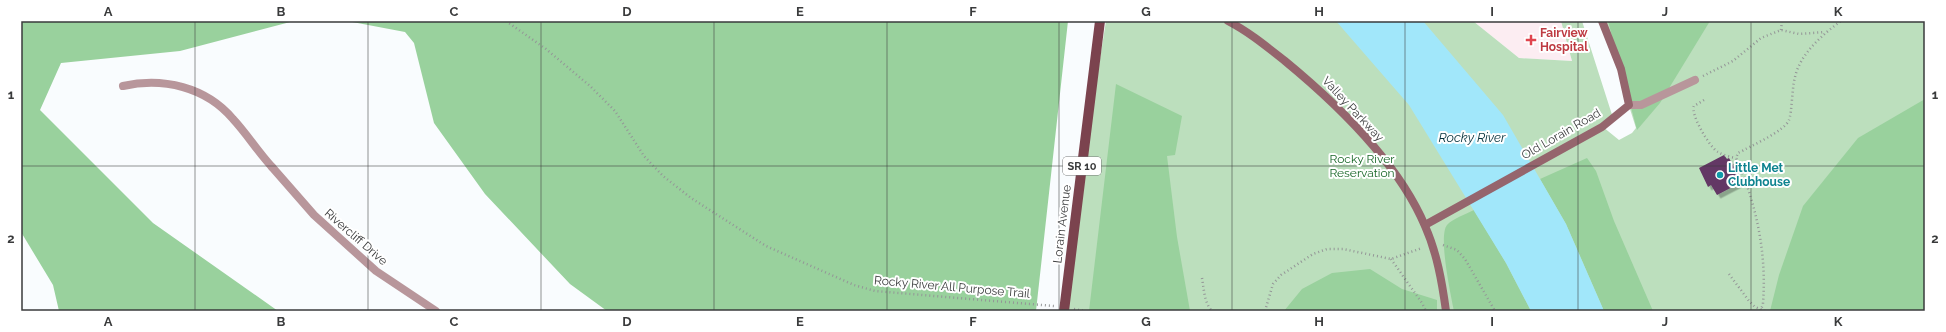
<svg xmlns="http://www.w3.org/2000/svg" width="1946" height="332" viewBox="0 0 1946 332" font-family="Raleway,sans-serif">
  <defs>
    <filter id="shadow"><feDropShadow dx="3.5" dy="3.5" stdDeviation="0" flood-color="#0004"/></filter>
  </defs>
  <rect width="100%" height="100%" fill="#f9fcfe"/>
  <path fill="#fcedf2" d="M1473,21H1561L1572,61L1519,58Z"/>
  <path fill="#bcdfbd" d="M1106,21H1473L1519,58L1572,61L1561,21H1582L1614,121L1603,127L1619,140L1632,133L1636,128L1602,21H1925V311H1060Z"/>
  <g fill="#99d19d">
    <path d="M21,21H294L180,51L61,63L40,110L153,223L278,311H59L53,285L21,232Z"/>
    <path d="M347,21H1068L1036,311H607L570,284L485,194L434,123L414,43L405,32Z"/>
    <path d="M1608,21H1710L1660,103L1637,130Z"/>
    <path d="M1116,84L1182,116L1175,155L1167,156L1177,237L1190,311H1089Z"/>
    <path d="M1925,99V311H1770L1779,275L1803,206L1858,138Z"/>
    <path d="M1587,158L1596,171L1614,221L1653,311H1604L1566,224L1540,179Z"/>
    <path d="M1474,210L1506,263L1531,311H1454C1451,296 1438,236 1447,225C1452,219 1466,214 1474,210Z"/>
    <path d="M1370,269L1402,289L1437,300V311H1284L1302,289L1332,273Z"/>
  </g>
  <path fill="#a1e7fa" d="M1336,21H1423L1503,115L1566,224L1604,311H1531L1506,263L1409,105Z"/>
  <path fill="#643765" filter="url(#shadow)" d="M1724,155L1727,159L1729,158L1742,182L1717,195L1711,185L1708,187L1699,168Z"/>
  <g fill="none" stroke-linecap="round" stroke-linejoin="round">
    <g stroke="#949697" stroke-width="2.5" stroke-dasharray="1 3" stroke-linecap="butt">
      <path d="M506,21L546,49L590,86L615,111L644,156L663,176L691,198L766,246L854,285L875,291L1054,306"/>
      <path d="M1781,30L1782,21"/>
      <path d="M1703,76L1733,61L1761,38L1781,30L1799,34L1825,32"/>
      <path d="M1704,100L1694,106C1690,114 1710,148 1718,152C1723,155 1730,157 1736,158"/>
      <path d="M1443,245L1457,250L1465,259L1495,311"/>
      <path d="M1391,259L1422,303L1426,311"/>
      <path d="M1729,274L1749,301L1755,307L1765,311"/>
      <path d="M1202,278C1204,289 1204,302 1212,311"/>
      <path d="M1074,309L1084,311"/>
      <path d="M1265,311L1273,284L1281,275L1313,254L1327,249H1343L1391,259L1422,248"/>
      <path d="M1760,311C1761,307 1763,307 1763,303C1767,254 1756,202 1736,158L1738,153C1749,147 1785,131 1789,120C1792,112 1792,88 1795,77C1800,54 1823,34 1841,21"/>
    </g>
    <g stroke="#b8969b" stroke-width="8">
      <path d="M123,86C163,77 206,87 233,119C247,134 258,152 272,167"/>
      <path d="M1629,105H1641L1695,80"/>
    </g>
    <path stroke="#b8969b" stroke-width="8" d="M272,167L314,215L376,271L436,311"/>
    <g stroke="#95656d" stroke-width="8">
      <path d="M1228,21C1249,32 1266,46 1285,61C1336,103 1399,164 1425,226C1437,253 1442,282 1446,311"/>
      <path d="M1425,225L1602,127L1629,105L1621,69L1602,21"/>
    </g>
    <path stroke="#7b434e" stroke-width="10" d="M1064,311L1100,21"/>
  </g>
  <path fill="none" stroke="#3a3b3c" stroke-width="1" stroke-opacity="0.55" d="M195,21V311M368,21V311M541,21V311M714,21V311M887,21V311M1059,21V311M1232,21V311M1405,21V311M1578,21V311M1751,21V311M21,166H1925"/>
  <path fill="#e0444e" stroke="#fff" stroke-width="1.5" d="M1529 34h4v4h4v4h-4v4h-4v-4h-4v-4h4z"/>
  <circle fill="#0f9aa8" stroke="#fff" stroke-width="1.5" cx="1720" cy="175" r="4"/>
  <g text-anchor="middle" dominant-baseline="central" stroke-width="4" stroke-linejoin="round" paint-order="stroke">
    <rect fill="#fff" stroke="#757676" stroke-width="1" x="1063" y="157" width="38" height="18" rx="3"/>
    <g font-size="11" font-weight="bold" fill="#3a3b3c">
      <text x="1082" y="166">SR 10</text>
    </g>
    <g font-size="12" font-weight="bold" fill="#be3a42" stroke="#fff" text-anchor="start">
      <text x="1540" y="33">Fairview<tspan x="1540" dy="14">Hospital</tspan></text>
    </g>
    <g font-size="12" fill="#3a3b3c" stroke="#fff">
      <text transform="translate(1353 109) rotate(47)">Valley Parkway</text>
      <text transform="translate(1561 134) rotate(-30)">Old Lorain Road</text>
      <text transform="translate(1062 224) rotate(-83)">Lorain Avenue</text>
      <text transform="translate(356 237) rotate(41)">Rivercliff Drive</text>
      <text transform="translate(952 287) rotate(5)">Rocky River All Purpose Trail</text>
    </g>
    <g font-size="12" fill="#176626" stroke="#fff">
      <text x="1362" y="159">Rocky River<tspan x="1362" dy="14">Reservation</tspan></text>
    </g>
    <g font-size="12" font-weight="bold" fill="#0d838f" stroke="#fff" text-anchor="start">
      <text x="1728" y="168">Little Met<tspan x="1728" dy="14">Clubhouse</tspan></text>
    </g>
    <g font-size="13" font-style="italic" fill="#05323c" stroke="#fff">
      <text x="1472" y="137">Rocky River</text>
    </g>
  </g>
  <rect width="1946" height="332" fill="none" stroke="#ffffff" stroke-width="44"/>
  <rect x="22" y="22" width="1902" height="288" fill="none" stroke="#3a3b3c" stroke-width="1.5"/>
  <g font-size="13" text-anchor="middle" font-weight="bold" fill="#3a3b3c">
    <text x="108" y="16">A</text>
    <text x="281" y="16">B</text>
    <text x="454" y="16">C</text>
    <text x="627" y="16">D</text>
    <text x="800" y="16">E</text>
    <text x="973" y="16">F</text>
    <text x="1146" y="16">G</text>
    <text x="1319" y="16">H</text>
    <text x="1492" y="16">I</text>
    <text x="1665" y="16">J</text>
    <text x="1838" y="16">K</text>
    <text x="11" y="99">1</text>
    <text x="1935" y="99">1</text>
    <text x="11" y="243">2</text>
    <text x="1935" y="243">2</text>
    <text x="108" y="326">A</text>
    <text x="281" y="326">B</text>
    <text x="454" y="326">C</text>
    <text x="627" y="326">D</text>
    <text x="800" y="326">E</text>
    <text x="973" y="326">F</text>
    <text x="1146" y="326">G</text>
    <text x="1319" y="326">H</text>
    <text x="1492" y="326">I</text>
    <text x="1665" y="326">J</text>
    <text x="1838" y="326">K</text>
  </g>
</svg>
